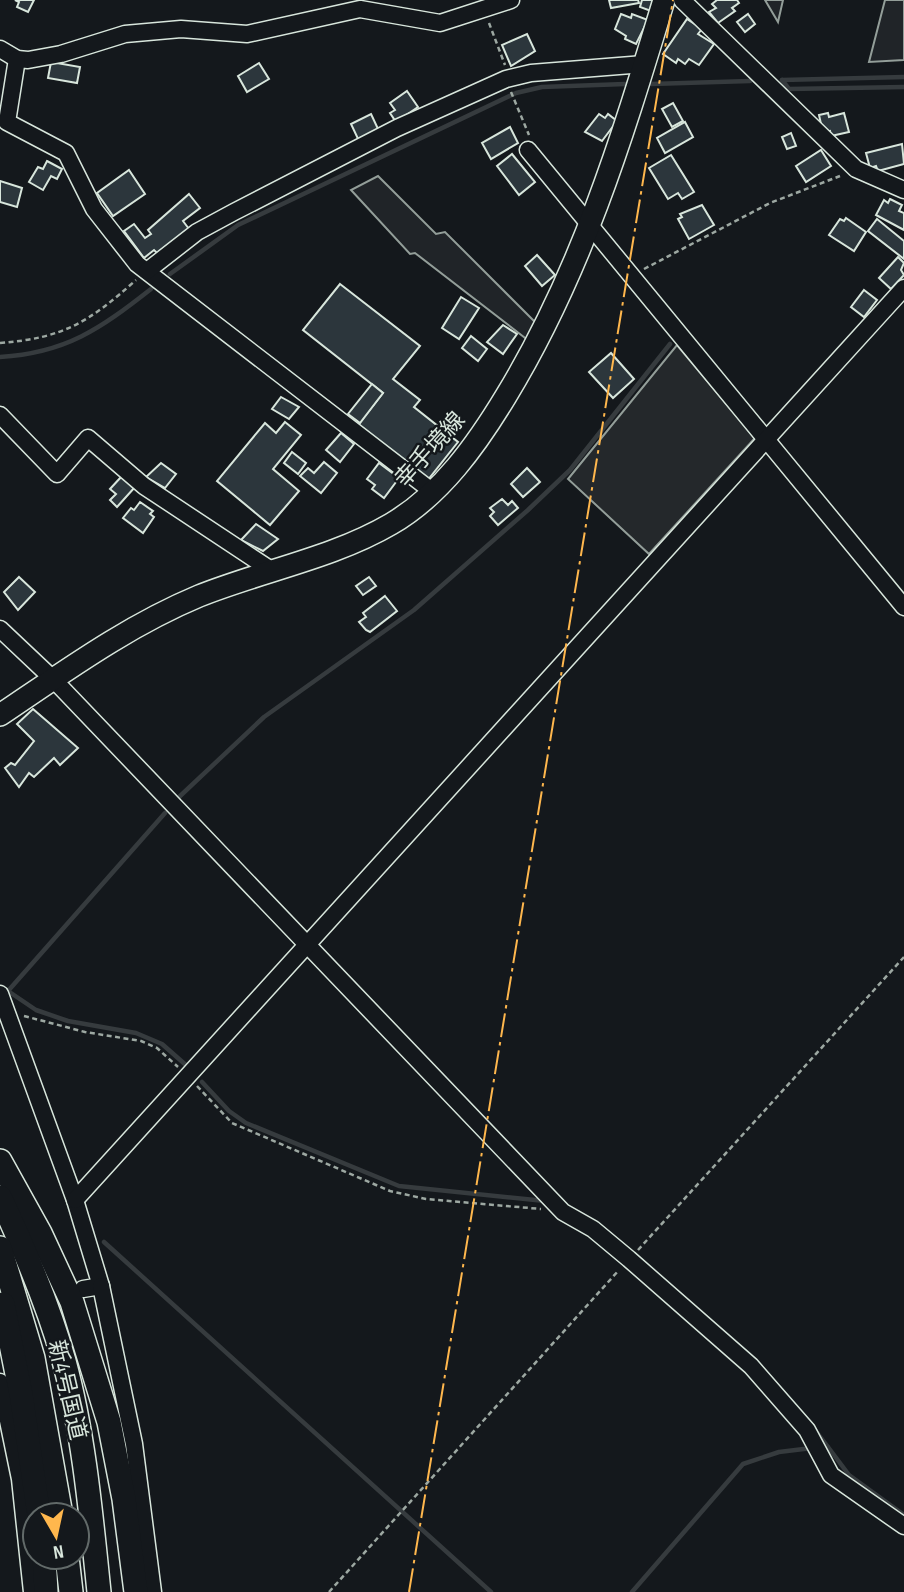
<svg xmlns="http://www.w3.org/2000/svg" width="904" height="1592" viewBox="0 0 904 1592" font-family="'Sofia Sans Condensed','Noto Sans JP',sans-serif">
  <rect width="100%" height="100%" fill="#14181c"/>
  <g fill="#202428" stroke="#939e99" stroke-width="2">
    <path d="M765,0H783L778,22Z"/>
    <path d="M885,0H904V60L869,62Z"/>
    <path d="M378,176L436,234L445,232L537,324L529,341L415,253L410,254L351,190Z"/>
  </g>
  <path fill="#24282b" stroke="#939e99" stroke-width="2" d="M677,345L755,438L649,554L568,479Z"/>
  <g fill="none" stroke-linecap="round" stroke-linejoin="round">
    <g stroke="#363b3e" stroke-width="4.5">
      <path d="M782,80L789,89L904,87"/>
      <path d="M782,80L904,77"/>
      <path d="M651,84L750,81"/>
      <path d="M170,274L238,225L516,93L542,87L625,84"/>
      <path d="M0,357C66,353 100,329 151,289"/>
      <path d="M178,798L264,717L414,610L528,510L570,470L670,344"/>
      <path d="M165,813L8,991L36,1010L68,1021L136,1033L162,1044L187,1066"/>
      <path d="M202,1082L229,1111L246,1123L399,1186L545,1201"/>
      <path d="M104,1242L491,1592"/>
      <path d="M815,1430L828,1447"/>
      <path d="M820,1447H828L849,1475L904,1515"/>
      <path d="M632,1592L743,1464L779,1452L812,1448"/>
    </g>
  </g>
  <g fill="#2c363c" stroke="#d8e6dc" stroke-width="2">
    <path d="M15,0H34L28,12L17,7L19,2Z"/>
    <path d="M609,0H638L639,3L611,8Z"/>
    <path d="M642,0H656L651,11L640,7Z"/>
    <path d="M717,0H737L739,3L732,8L735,11L718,23L709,12L716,8L712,4Z"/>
    <path d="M621,14L631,18L632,14L648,20L636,44L625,39L626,36L615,29Z"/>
    <path d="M748,14L755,24L745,32L737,22Z"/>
    <path d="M687,19L702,29L698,34L714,44L699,65L689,59L685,64L678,59L676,63L663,54Z"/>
    <path d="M527,34L535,51L511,66L502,45Z"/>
    <path d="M51,62L80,67L77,83L48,78Z"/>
    <path d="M259,63L269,79L247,92L238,76Z"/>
    <path d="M407,91L418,107L396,122L390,113L395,110L390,103Z"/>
    <path d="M673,103L683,121L672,127L662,109Z"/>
    <path d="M828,113L829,117L844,113L849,132L831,136L830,131L823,133L819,115Z"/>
    <path d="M371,114L379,131L359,141L351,124Z"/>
    <path d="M599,114L605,118L608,114L617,121L602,141L585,132Z"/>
    <path d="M685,122L693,137L665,153L657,138Z"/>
    <path d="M510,127L518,143L491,159L482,143Z"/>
    <path d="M791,133L796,146L787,149L782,137Z"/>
    <path d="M902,144L904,164L878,171L876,166L870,168L866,153Z"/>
    <path d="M821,150L831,166L806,182L796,166Z"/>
    <path d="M512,154L535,182L519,195L497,166Z"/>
    <path d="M671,155L694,192L682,199L678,193L668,199L649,168Z"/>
    <path d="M47,161L62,169L57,179L51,176L43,190L29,182L38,167L43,169Z"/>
    <path d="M129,170L145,194L113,216L97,193Z"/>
    <path d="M0,181L22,188L17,207L0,202Z"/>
    <path d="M189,194L200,208L183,221L189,229L157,253L154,250L144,258L124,231L134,224L145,238L151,234L148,230Z"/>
    <path d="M890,199L902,205L899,211L904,213V230L876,215L884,200L888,203Z"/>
    <path d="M702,205L714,225L689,239L678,219L682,217L680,214Z"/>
    <path d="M846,218L866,232L854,251L829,235L840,219L844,221Z"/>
    <path d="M877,219L904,241V259L868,231Z"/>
    <path d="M537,255L555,275L542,286L525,266Z"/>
    <path d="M898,257L904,263L901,270L904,275L891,289L879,278Z"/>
    <path d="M340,284L420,346L393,379L420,400L414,407L458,442L427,481L357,426L383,393L303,330Z"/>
    <path d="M864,290L877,300L864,317L851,307Z"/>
    <path d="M461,297L479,308L459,339L442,328Z"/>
    <path d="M503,325L517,334L503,354L487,342Z"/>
    <path d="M471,336L487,349L478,361L462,348Z"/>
    <path d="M611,353L634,379L613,398L589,372Z"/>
    <path d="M372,384L383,393L360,423L348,414Z"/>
    <path d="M281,397L299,407L289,419L272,409Z"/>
    <path d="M285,422L301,435L273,469L299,491L270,525L217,481L265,423L276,433Z"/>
    <path d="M341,433L354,444L340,462L326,450Z"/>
    <path d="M292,452L306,463L298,474L284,463Z"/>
    <path d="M324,462L337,473L321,493L300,476L308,468L314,473Z"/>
    <path d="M161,463L176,474L165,488L146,477Z"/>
    <path d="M379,463L399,478L384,498L372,489L375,485L367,479Z"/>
    <path d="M527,468L540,482L523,497L511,484Z"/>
    <path d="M122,476L135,487L117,507L110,500L116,494L110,489Z"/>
    <path d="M502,499L508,505L512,501L518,508L498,525L490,516L494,512L490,508Z"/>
    <path d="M140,502L153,511L150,514L154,517L143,533L123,518L131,508L134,510Z"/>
    <path d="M256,524L278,539L263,551L241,540Z"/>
    <path d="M19,577L35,592L18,610L4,592Z"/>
    <path d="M369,577L376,586L363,595L356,586Z"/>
    <path d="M385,596L397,611L370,632L366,630L359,622L366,617L363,613Z"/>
    <path d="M33,709L78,748L60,765L54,758L34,777L29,773L19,787L5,768L11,763L15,765L34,741L17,724Z"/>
  </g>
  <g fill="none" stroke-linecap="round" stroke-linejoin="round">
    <path stroke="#313739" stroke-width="16" stroke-dasharray="16 8" stroke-linecap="butt" d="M7,1308L77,1291"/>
    <g stroke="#d8e6dc" stroke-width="19">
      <g id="minor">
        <path d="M682,0L856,169L904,190"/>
        <path d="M0,49L17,59L28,60L61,54L125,34L181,29L247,34L360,9L440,23L511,0"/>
        <path d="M17,59L7,122L66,153L94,209L137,264L433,492"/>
        <path d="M528,150L904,607"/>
        <path d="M147,271L197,232L234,212L397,128L506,79L531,73L644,64"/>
        <path d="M0,415L57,474L88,438L144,486L271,570"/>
        <path d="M0,629L53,679L563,1212L593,1229L629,1259L751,1366L807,1430L831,1475L904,1526"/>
        <path d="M0,994L75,1200L101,1286L83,1289"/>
        <path d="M75,1200L904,288"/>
        <path d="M101,1286L134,1444L153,1592"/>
        <path d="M0,1382L20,1479L32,1592"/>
      </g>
    </g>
    <g stroke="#d8e6dc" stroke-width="24">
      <path id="major" d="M0,715C64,672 127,626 199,596C261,571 333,558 391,524C441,495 477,444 506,396C582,271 622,138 664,0"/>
    </g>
    <g stroke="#d8e6dc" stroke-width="26">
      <g id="highway">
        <path d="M0,1161L40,1233L72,1302L109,1422L124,1499L136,1592"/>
        <path d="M0,1197C25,1250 48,1304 64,1361C84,1435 91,1515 99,1592"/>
        <path d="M0,1248L33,1358L61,1515"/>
        <path d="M3,1304L21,1394L39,1515"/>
        <path d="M44,1557L46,1592"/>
        <path d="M67,1557L71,1592"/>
      </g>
    </g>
    <g stroke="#9da8a2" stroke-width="2.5" stroke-dasharray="5 3.5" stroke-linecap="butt">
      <path d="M489,23L505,65"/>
      <path d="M511,92L529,135"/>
      <path d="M644,269L770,203L840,176"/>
      <path d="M0,343C64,338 89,322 136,280"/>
      <path d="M24,1016L85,1032L141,1041L157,1048L178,1067"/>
      <path d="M197,1086L232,1123L390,1191L426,1199L541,1209"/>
      <path d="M638,1250L904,957"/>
      <path d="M329,1592L619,1270"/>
    </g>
    <use href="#minor" stroke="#14181c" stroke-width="16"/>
    <use href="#major" stroke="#14181c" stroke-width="21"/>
    <use href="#highway" stroke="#14181c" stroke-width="23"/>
    <path stroke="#ffb74d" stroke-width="2" stroke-dasharray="24 5 3.5 5" stroke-linecap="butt" d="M409,1592L673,0"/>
  </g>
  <g text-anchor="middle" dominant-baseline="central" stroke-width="5" stroke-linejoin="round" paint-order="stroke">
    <g font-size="23" fill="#d8e6dc" stroke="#14181c">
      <text transform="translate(430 450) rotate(-48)">幸手境線</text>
      <text transform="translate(67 1390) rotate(77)">新4号国道</text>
    </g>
  </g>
  <g transform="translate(56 1536) rotate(171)"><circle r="33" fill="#14181c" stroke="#626a69" stroke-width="2"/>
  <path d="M0-5L12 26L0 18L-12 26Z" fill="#ffb74d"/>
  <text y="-10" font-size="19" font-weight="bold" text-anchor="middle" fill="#d8e6dc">N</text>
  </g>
</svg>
